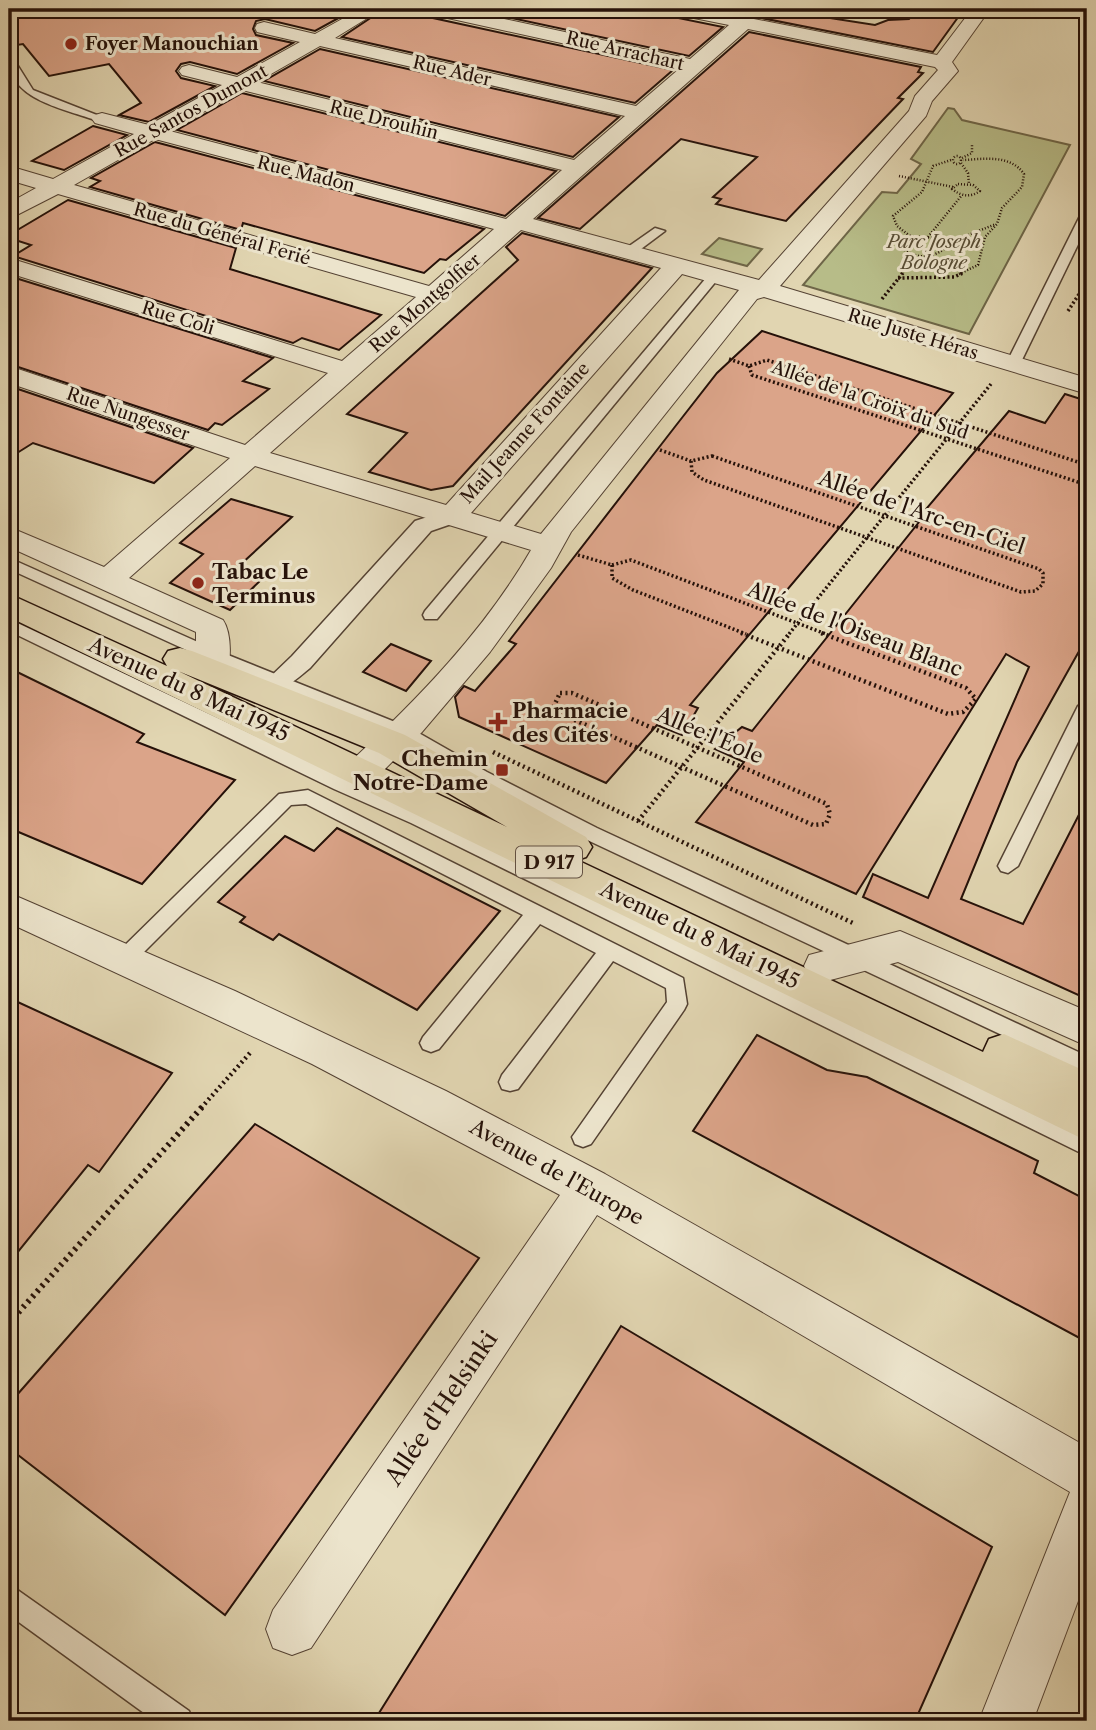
<svg xmlns="http://www.w3.org/2000/svg" width="1096" height="1730" viewBox="0 0 1096 1730" font-family="'Libre Caslon Text',serif">
  <rect width="100%" height="100%" fill="#e1d5b1"/>
  <filter id="stains"><feTurbulence type="fractalNoise" baseFrequency=".00286" numOctaves="4"/><feColorMatrix values="0 0 0 0 .2 0 0 0 0 .09 0 0 0 0 .02 0 0 0 .5 -.17"/></filter>
  <radialGradient id="worn" r=".72"><stop offset=".6" stop-color="#630" stop-opacity="0"/><stop offset="1" stop-color="#630" stop-opacity=".3"/></radialGradient>
  <g fill="#b7bc88" stroke="#6e6648" stroke-width="2">
    <path d="M948,108L954,109L962,120L1070,145L969,334L803,285L882,192L897,193L921,164L911,159Z"/>
    <path d="M719,238L762,249L747,266L702,254Z"/>
  </g>
  <g fill="#dba489" stroke="#251109" stroke-width="2">
    <path d="M9,9H355L315,31L265,19L256,21L253,29L256,35L293,43L237,74L190,62L181,64L176,71L181,78L215,86L149,122L119,115L141,103L109,64L49,76L23,44L17,45L9,34Z"/>
    <path d="M384,9H423L433,18L673,70L635,103L342,37Z"/>
    <path d="M469,9H634L723,27L689,56Z"/>
    <path d="M735,9H772L875,25L888,20L909,19L917,9H964L933,52L731,12Z"/>
    <path d="M749,32L921,67L918,72L923,73L898,98L903,99L786,221L716,204L721,199L713,197L757,157L681,139L580,229L538,218Z"/>
    <path d="M320,49L619,117L573,157L264,81Z"/>
    <path d="M242,93L556,171L505,216L177,130Z"/>
    <path d="M93,126L127,135L64,170L32,161Z"/>
    <path d="M155,142L484,229L446,260L440,259L424,273L243,223L241,230L90,187L100,181L91,178Z"/>
    <path d="M68,200L236,248L230,269L381,315L339,350L302,338L293,343L13,256L31,245L9,238V235Z"/>
    <path d="M522,233L652,268L453,486L431,490L369,472L407,433L347,414L518,260L506,247Z"/>
    <path d="M9,276L273,358L243,381L269,389L222,425L215,423L208,430L9,364Z"/>
    <path d="M762,331L953,393L690,705L698,708L682,735L657,725L606,783L459,717L455,697L464,686L475,691L516,644L509,641L674,428L717,373Z"/>
    <path d="M9,386L193,448L154,483L33,443L9,458Z"/>
    <path d="M1065,394L1087,401V637L1017,762L961,899L1023,924L1087,799V999L863,897L873,874L928,898L1029,667L1006,654L856,894L696,822L744,762L715,749L742,727L752,731L919,522L916,521L1009,411L1045,423Z"/>
    <path d="M231,499L292,517L239,566L264,577L230,610L170,583L203,554L180,543Z"/>
    <path d="M391,644L431,661L406,691L363,672Z"/>
    <path d="M9,668L144,734L137,742L235,780L142,884L9,828Z"/>
    <path d="M337,828L500,911L417,1010L279,934L273,940L240,922L245,917L218,902L285,836L314,851Z"/>
    <path d="M9,998L172,1073L99,1172L88,1165L9,1263Z"/>
    <path d="M757,1035L827,1070L867,1077L1038,1161L1034,1173L1087,1200V1342L693,1131Z"/>
    <path d="M255,1124L479,1258L225,1615L9,1448V1404Z"/>
    <path d="M621,1326L992,1547L915,1721H374Z"/>
  </g>
  <g fill="none" stroke-linecap="round" stroke-linejoin="round">
    <g stroke="#544233" stroke-width="3">
      <g id="service">
        <path d="M9,57L13,58L33,90L107,119L98,121C66,109 7,100 9,57Z"/>
        <path d="M1087,210V226L1020,364L1008,367L1006,364L1081,214Z"/>
        <path d="M655,228L665,231L633,255H625V249Z"/>
        <path d="M712,271L722,274L437,619H425L423,615L425,611Z"/>
        <path d="M9,558L218,651L410,728L487,772L597,828L1087,1056V1075L583,838L475,782L398,736L206,659L9,569Z"/>
        <path d="M9,619L346,779L425,813L1087,1135V1156L411,823L334,789L9,631Z"/>
        <path d="M1087,700V723L1018,866L1008,873L1001,871L998,866L1078,706Z"/>
        <path d="M308,790L683,978L687,1004L684,1010L591,1144L583,1147L575,1144L572,1137L667,1002L666,988L613,961L518,1089L510,1091L502,1089L499,1082L502,1075L596,953L540,924L439,1049L431,1052L423,1049L420,1043L423,1037L523,915L306,804L291,805L131,965H117L114,959L117,953L279,794Z"/>
        <path d="M9,1584L189,1711L193,1721H155L9,1615Z"/>
      </g>
    </g>
    <g stroke="#544233" stroke-width="3">
      <path id="pedestrian" d="M452,509L463,516L460,521L431,531L310,668C297,678 288,690 271,685L268,679L292,656L415,521Z"/>
    </g>
    <g stroke="#544233" stroke-width="2">
      <g id="minor">
        <path d="M360,9H382L335,38L636,106L679,69L434,15L425,9H458L690,59L729,25L669,13L667,9H703L937,55L972,9H990L952,62L958,71L932,101L926,116L780,286L1087,378V394L764,297L757,299L571,532L551,568L490,652L422,732L373,781L361,784L349,781L344,772L349,763C416,701 485,630 531,550L255,466L129,578L223,620C232,633 232,665 224,679L212,682L200,679L196,671V632L9,547V527L104,567L230,458L9,383V366L245,445L328,373L9,273V258L342,361L416,297L58,194L9,219V203L36,188L9,180V166L53,179L134,134L95,123L92,119L95,115L102,113L149,125L222,85L182,75L179,71L182,67L189,65L237,77L300,42L257,32L255,28L257,24L264,22L315,34ZM748,29L935,67L938,70L915,96L909,111L759,280L533,219ZM320,46L625,116L574,160L257,82ZM242,90L562,170L506,219L170,131ZM155,139L494,229L429,286L74,185ZM521,230L661,268L446,505L270,453ZM682,274L739,290L541,534L471,513Z"/>
        <path d="M9,893L235,991L446,1091L605,1174L1087,1447V1577L1033,1721H979L1070,1492L597,1215L311,1648L292,1655L273,1648L266,1629L273,1610L560,1195L312,1064L9,923Z"/>
        <path d="M900,931L1087,1011V1046L898,962L823,982L809,977L804,966L809,955Z"/>
      </g>
    </g>
    <g stroke="#251109" stroke-width="3">
      <path id="primary" d="M9,594L167,666L163,659L168,651L180,648L192,651L405,735L586,837L592,847L586,857L577,860L983,1052L989,1039L1004,1034L1087,1072V1141L9,617ZM178,671L379,753L507,827Z"/>
    </g>
    <g stroke="#251109" stroke-width="2.5" stroke-dasharray="1 2" stroke-linecap="butt">
      <circle cx="957" cy="160" r="4"/>
      <path d="M962,158L972,153V145"/>
      <path d="M961,163L968,173L969,184"/>
      <path d="M899,176L953,187"/>
      <path d="M958,184L973,185L980,191C970,198 961,196 952,189Z"/>
      <path d="M910,236L897,226L893,216L922,192L933,166L951,160"/>
      <path d="M910,236L935,238L944,249C929,260 914,258 900,247V242Z"/>
      <path d="M928,237L962,195"/>
      <path d="M943,245L996,224"/>
      <path d="M901,274L916,256"/>
      <path d="M959,274L978,265L985,237L997,224L1002,208L1022,187L1024,174C1010,154 984,159 963,160"/>
    </g>
    <g stroke="#251109" stroke-width="3.5" stroke-dasharray="2 2.5" stroke-linecap="butt">
      <path d="M898,278L954,277L963,273"/>
      <path d="M882,299L903,273"/>
      <path d="M1068,311L1087,282"/>
      <path d="M729,359L749,366L767,360L1087,465"/>
      <path d="M749,366L752,375L1087,485"/>
      <path d="M660,450L691,461"/>
      <path d="M712,456L1039,569L1043,573V584L1035,591L1021,592L704,480L692,472L691,461Z"/>
      <path d="M578,555L612,565"/>
      <path d="M612,565V578L633,590L746,634"/>
      <path d="M612,565L631,560L826,634"/>
      <path d="M789,634L991,384"/>
    </g>
    <g stroke="#251109" stroke-width="4.5" stroke-dasharray="2 3.5" stroke-linecap="butt">
      <path d="M741,633L948,714L963,712L976,699L966,688L821,633"/>
      <path d="M560,693H572L827,804L830,814L826,824L813,825L561,714L553,708Z"/>
      <path d="M493,752L855,924"/>
      <path d="M638,821L790,633"/>
      <path d="M201,1108L250,1053"/>
    </g>
    <path stroke="#251109" stroke-width="6" stroke-dasharray="2.5 4.5" stroke-linecap="butt" d="M9,1323L203,1106"/>
    <use href="#service" fill="#ece4cc" fill-rule="evenodd"/>
    <use href="#pedestrian" fill="#ece4cc" fill-rule="evenodd"/>
    <use href="#minor" fill="#ece4cc" fill-rule="evenodd"/>
    <use href="#primary" fill="#e1d5b1" fill-rule="evenodd"/>
  </g>
  <g fill="#8f2418" stroke="#ece4cc" stroke-width="2.5">
    <circle cx="71" cy="44" r="7"/>
    <circle cx="198" cy="583" r="7"/>
    <path d="M494.5 711.5h7v7h7v7h-7v7h-7v-7h-7v-7h7z"/>
    <rect x="495" y="763" width="14" height="14" rx="3.5"/>
  </g>
  <g text-anchor="middle" dominant-baseline="central" stroke-width="6" stroke-linejoin="round" paint-order="stroke">
    <g font-size="18" font-weight="bold" fill="#251109" stroke="#ece4cc" text-anchor="start">
      <text x="85" y="44">Foyer Manouchian</text>
    </g>
    <g font-size="18" fill="#251109" stroke="#ece4cc">
      <text transform="translate(625 51) rotate(13)">Rue Arrachart</text>
      <text transform="translate(452 71) rotate(13)">Rue Ader</text>
      <text transform="translate(191 111) rotate(-29)">Rue Santos Dumont</text>
      <text transform="translate(384 120) rotate(14)">Rue Drouhin</text>
      <text transform="translate(306 174) rotate(14)">Rue Madon</text>
      <text transform="translate(222 234) rotate(16)">Rue du Général Ferié</text>
      <text transform="translate(425 303) rotate(-41)">Rue Montgolfier</text>
      <text transform="translate(178 318) rotate(17)">Rue Coli</text>
      <text transform="translate(913 334) rotate(17)">Rue Juste Héras</text>
      <text transform="translate(870 400) rotate(19)">Allée de la Croix du Sud</text>
      <text transform="translate(128 414) rotate(19)">Rue Nungesser</text>
      <text transform="translate(525 433) rotate(-48)">Mail Jeanne Fontaine</text>
    </g>
    <g font-size="18" font-style="italic" fill="#584d35" stroke="#ece4cc">
      <text x="934" y="242">Parc Joseph<tspan x="934" dy="21">Bologne</tspan></text>
    </g>
    <rect fill="#ece4cc" stroke="#615044" stroke-width="2" x="516" y="846.5" width="66" height="31" rx="5"/>
    <g font-size="19" font-weight="bold" fill="#251109">
      <text x="549" y="862">D 917</text>
    </g>
    <g font-size="21" fill="#251109" stroke="#ece4cc">
      <text transform="translate(922 512) rotate(19)">Allée de l'Arc-en-Ciel</text>
      <text transform="translate(855 629) rotate(21)">Allée de l'Oiseau Blanc</text>
      <text transform="translate(189 689) rotate(25)">Avenue du 8 Mai 1945</text>
      <text transform="translate(710 735) rotate(23)">Allée l'Éole</text>
      <text transform="translate(700 935) rotate(26)">Avenue du 8 Mai 1945</text>
      <text transform="translate(557 1172) rotate(29)">Avenue de l'Europe</text>
    </g>
    <g font-size="21" font-weight="bold" fill="#251109" stroke="#ece4cc" text-anchor="start">
      <text x="212" y="571">Tabac Le<tspan x="212" dy="24">Terminus</tspan></text>
      <text x="512" y="710">Pharmacie<tspan x="512" dy="24">des Cités</tspan></text>
      <text x="488" y="758" text-anchor="end">Chemin<tspan x="488" dy="24">Notre-Dame</tspan></text>
    </g>
    <g font-size="24" fill="#251109" stroke="#ece4cc">
      <text transform="translate(441 1408) rotate(-56)">Allée d'Helsinki</text>
    </g>
  </g>
  <rect width="1096" height="1730" fill="none" stroke="#e1d5b1" stroke-width="35"/>
  <rect x="10" y="10" width="1075" height="1709" fill="none" stroke="#251109" stroke-width="3.5"/>
  <rect x="18" y="18" width="1061" height="1695" fill="none" stroke="#251109" stroke-width="2"/>
  <rect width="100%" height="100%" filter="url(#stains)"/>
  <rect width="100%" height="100%" fill="url(#worn)"/>
</svg>
